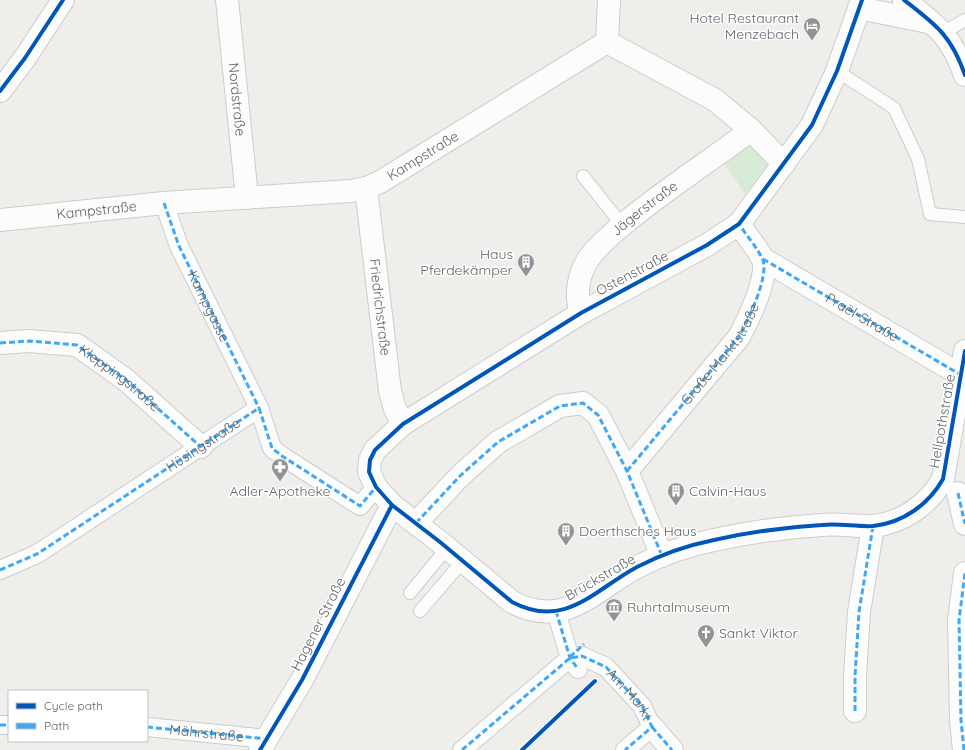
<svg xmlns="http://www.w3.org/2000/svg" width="965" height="750" viewBox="0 0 965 750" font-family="Quicksand,sans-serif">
  <rect width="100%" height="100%" fill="#efeeea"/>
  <path fill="#d8ebd6" d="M752,138L779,159L745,194L729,170L721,160Z"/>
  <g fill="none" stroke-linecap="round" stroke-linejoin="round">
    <g stroke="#cbcccc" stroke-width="14">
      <g id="service">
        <path d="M943,33L965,20"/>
        <path d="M837,71L894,108L918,159L930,214L965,217"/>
        <path d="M583,176L622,225"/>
        <path d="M410,593L447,548"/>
        <path d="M420,611L463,561"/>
      </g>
    </g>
    <g stroke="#cbcccc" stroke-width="20">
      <g id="pedestrian">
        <path id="s1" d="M164,203L179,246L259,408"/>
        <path id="s2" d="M0,570L37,554L259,408L272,448L282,456L360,506L376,487"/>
        <path d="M556,611L570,658L578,669"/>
        <path d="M0,725H9"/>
        <path id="s3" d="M147,727L267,739"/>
        <path d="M462,750L570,658L582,656L606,667L642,706L652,727L625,750"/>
      </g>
    </g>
    <g stroke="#cbcccc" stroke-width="24">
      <g id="minor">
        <path id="s4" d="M227,0L247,198"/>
        <path d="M607,42L609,0"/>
        <path id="s5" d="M366,188L390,391L395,409L403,424"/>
        <path id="s6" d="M0,220L164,203L351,191L366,188L380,182L607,42L715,100L751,130L784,164"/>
        <path id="s7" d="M763,259L961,375"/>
        <path id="s8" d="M581,313C575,295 578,274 589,258C599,244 613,233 626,222C666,189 710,161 751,130"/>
        <path id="s9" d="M0,343L29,341L77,345L126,380L201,447"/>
        <path d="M627,471L739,337C747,322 771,274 762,258C756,246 746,235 739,224"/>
        <path d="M958,493L965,524"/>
        <path d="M392,505L376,487L369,472L370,460L375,450L403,424L581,313L707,245L739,224L812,125L837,71L862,0"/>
        <path d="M416,523L460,476L498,442L560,406L583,403L598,415L627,471L662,556"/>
        <path d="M855,711V676L859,612L873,526"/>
        <path d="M652,727L672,750"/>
        <path d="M964,750L961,720L959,620L965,573"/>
      </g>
    </g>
    <g stroke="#cbcccc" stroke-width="24">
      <g id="tertiary">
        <path d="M904,0C936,25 951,35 965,75"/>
        <path d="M859,8L928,22"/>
        <path d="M260,750L302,680L392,505L440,542L512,602C565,630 594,590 637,567C660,555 689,545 714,540C750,532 786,527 822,525C839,523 856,527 873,526C903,523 929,504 943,479L965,351"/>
      </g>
    </g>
    <g stroke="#cacacb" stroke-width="24">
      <path id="secondary" d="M0,91L25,58L63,0"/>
    </g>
    <use href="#service" stroke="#fdfcfc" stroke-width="12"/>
    <use href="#pedestrian" stroke="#fdfcfc" stroke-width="18"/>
    <use href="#minor" stroke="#fdfcfc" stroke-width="22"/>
    <use href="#tertiary" stroke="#fdfcfc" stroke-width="22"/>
    <use href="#secondary" stroke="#fdfcfc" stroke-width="22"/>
    <g stroke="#3fa9f5" stroke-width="3" stroke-dasharray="6 3" stroke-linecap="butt">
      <path d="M164,203L179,246L259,408"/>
      <path d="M763,259L961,375"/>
      <path d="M0,343L29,341L77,345L126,380L201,447"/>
      <path id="s10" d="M627,471L739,337C747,322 771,274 762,258C756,246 746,235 739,224"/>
      <path d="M958,493L965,524"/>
      <path d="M416,523L460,476L498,442L560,406L583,403L598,415L627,471L662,556"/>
      <path d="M0,570L37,554L259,408L272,448L282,456L360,506L376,487"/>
      <path d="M556,611L570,658L578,669"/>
      <path d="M570,657L584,644"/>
      <path d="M855,711V676L859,612L873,526"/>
      <path d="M0,725H9"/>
      <path d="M147,727L267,739"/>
      <path d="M652,727L672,750"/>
      <path id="s11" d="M462,750L570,658L582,656L606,667L642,706L652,727L625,750"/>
      <path d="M964,750L961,720L959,620L965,573"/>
    </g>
    <g stroke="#fff" stroke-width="6">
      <g id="cycleway">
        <path d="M862,0L837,71L812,125L739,224L707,245L581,313L403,424L375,450L370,460L369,472L376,487L392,505L440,542L512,602C565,630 594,590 637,567C660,555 689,545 714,540C750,532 786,527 822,525C839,523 856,527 873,526C903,523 929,504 943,479L965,351"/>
        <path d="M904,0C936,25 951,35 965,75"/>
        <path d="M0,91L25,58L63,0"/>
        <path d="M260,750L302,680L392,505"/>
        <path d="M522,750L595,681"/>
      </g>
    </g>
    <use href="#cycleway" stroke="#0057b8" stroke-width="4"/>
  </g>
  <defs>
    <g id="hotel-pin" transform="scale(0.9)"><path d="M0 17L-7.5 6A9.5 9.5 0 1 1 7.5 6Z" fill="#919496" stroke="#fff"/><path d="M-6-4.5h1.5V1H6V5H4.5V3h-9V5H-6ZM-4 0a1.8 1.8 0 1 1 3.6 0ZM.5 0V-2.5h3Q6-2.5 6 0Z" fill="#fff"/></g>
    <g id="building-pin" transform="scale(0.9)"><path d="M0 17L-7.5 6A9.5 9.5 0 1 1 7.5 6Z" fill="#919496" stroke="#fff"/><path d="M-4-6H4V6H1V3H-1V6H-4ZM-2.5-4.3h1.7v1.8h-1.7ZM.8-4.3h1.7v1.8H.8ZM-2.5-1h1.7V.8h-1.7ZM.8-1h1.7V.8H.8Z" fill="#fff"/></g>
    <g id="pharmacy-pin" transform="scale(0.9)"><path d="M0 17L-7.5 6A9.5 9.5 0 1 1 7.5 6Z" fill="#919496" stroke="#fff"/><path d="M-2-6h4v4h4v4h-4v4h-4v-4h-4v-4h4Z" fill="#fff"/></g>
    <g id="museum-pin" transform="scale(0.9)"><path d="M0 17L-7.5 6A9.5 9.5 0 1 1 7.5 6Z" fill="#919496" stroke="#fff"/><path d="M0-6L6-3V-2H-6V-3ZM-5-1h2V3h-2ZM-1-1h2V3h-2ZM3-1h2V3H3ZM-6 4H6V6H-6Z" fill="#fff"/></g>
    <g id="church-pin" transform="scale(0.9)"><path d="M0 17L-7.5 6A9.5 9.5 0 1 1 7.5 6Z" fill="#919496" stroke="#fff"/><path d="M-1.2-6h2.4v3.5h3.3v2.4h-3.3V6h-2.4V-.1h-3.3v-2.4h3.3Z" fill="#fff"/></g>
  </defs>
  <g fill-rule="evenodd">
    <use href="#hotel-pin" x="812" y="26"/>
    <use href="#building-pin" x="526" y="262"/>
    <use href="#pharmacy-pin" x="280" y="467"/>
    <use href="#building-pin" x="676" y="491"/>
    <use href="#building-pin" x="566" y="531"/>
    <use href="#museum-pin" x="614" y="607"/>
    <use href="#church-pin" x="706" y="633"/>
  </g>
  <g text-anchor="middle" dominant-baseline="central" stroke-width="3" stroke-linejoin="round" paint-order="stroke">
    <g font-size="14" fill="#5f6368" stroke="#fff" text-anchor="start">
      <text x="799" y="18" text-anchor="end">Hotel Restaurant<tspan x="799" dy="16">Menzebach</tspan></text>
      <text x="513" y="254" text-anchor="end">Haus<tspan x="513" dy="16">Pferdekämper</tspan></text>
      <text x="280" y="491" text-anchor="middle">Adler-Apotheke</text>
      <text x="689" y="491">Calvin-Haus</text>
      <text x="579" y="531">Doerthsches Haus</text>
      <text x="627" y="607">Ruhrtalmuseum</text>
      <text x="719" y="633">Sankt Viktor</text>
    </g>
    <g font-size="14" fill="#5f6368" stroke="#fff">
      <text stroke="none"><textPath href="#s4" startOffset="100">Nordstraße</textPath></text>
      <text stroke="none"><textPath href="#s6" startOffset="433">Kampstraße</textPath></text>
      <text stroke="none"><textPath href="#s8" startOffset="132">Jägerstraße</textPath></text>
      <text stroke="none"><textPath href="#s6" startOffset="97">Kampstraße</textPath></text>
      <text transform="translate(632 273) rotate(-28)">Ostenstraße</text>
      <text stroke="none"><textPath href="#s1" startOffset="113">Kampgasse</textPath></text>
      <text stroke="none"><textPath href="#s5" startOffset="120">Friedrichstraße</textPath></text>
      <text stroke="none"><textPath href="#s7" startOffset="115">Praël-Straße</textPath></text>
      <text stroke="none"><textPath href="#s10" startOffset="150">Große Marktstraße</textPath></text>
      <text stroke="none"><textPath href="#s9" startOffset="131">Kleppingstraße</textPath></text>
      <text transform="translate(942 421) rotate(-80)">Hellpothstraße</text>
      <text stroke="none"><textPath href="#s2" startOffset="239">Hüsingstraße</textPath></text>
      <text transform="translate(600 577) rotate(-30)">Brückstraße</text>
      <text transform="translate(318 624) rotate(-63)">Hagener Straße</text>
      <text stroke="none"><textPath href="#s11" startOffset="217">Am Markt</textPath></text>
      <text stroke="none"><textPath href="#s3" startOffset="60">Mährstraße</textPath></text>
    </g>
  </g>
  <rect x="8" y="690" width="140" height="52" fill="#ffffff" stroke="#bfc1c3"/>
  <rect x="16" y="703" width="20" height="6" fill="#0057b8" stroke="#bfc1c3"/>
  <text x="44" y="710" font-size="12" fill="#5f6368">Cycle path</text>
  <rect x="16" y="723" width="20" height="6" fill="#3fa9f5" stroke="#bfc1c3"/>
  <text x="44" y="730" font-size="12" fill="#5f6368">Path</text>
</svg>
